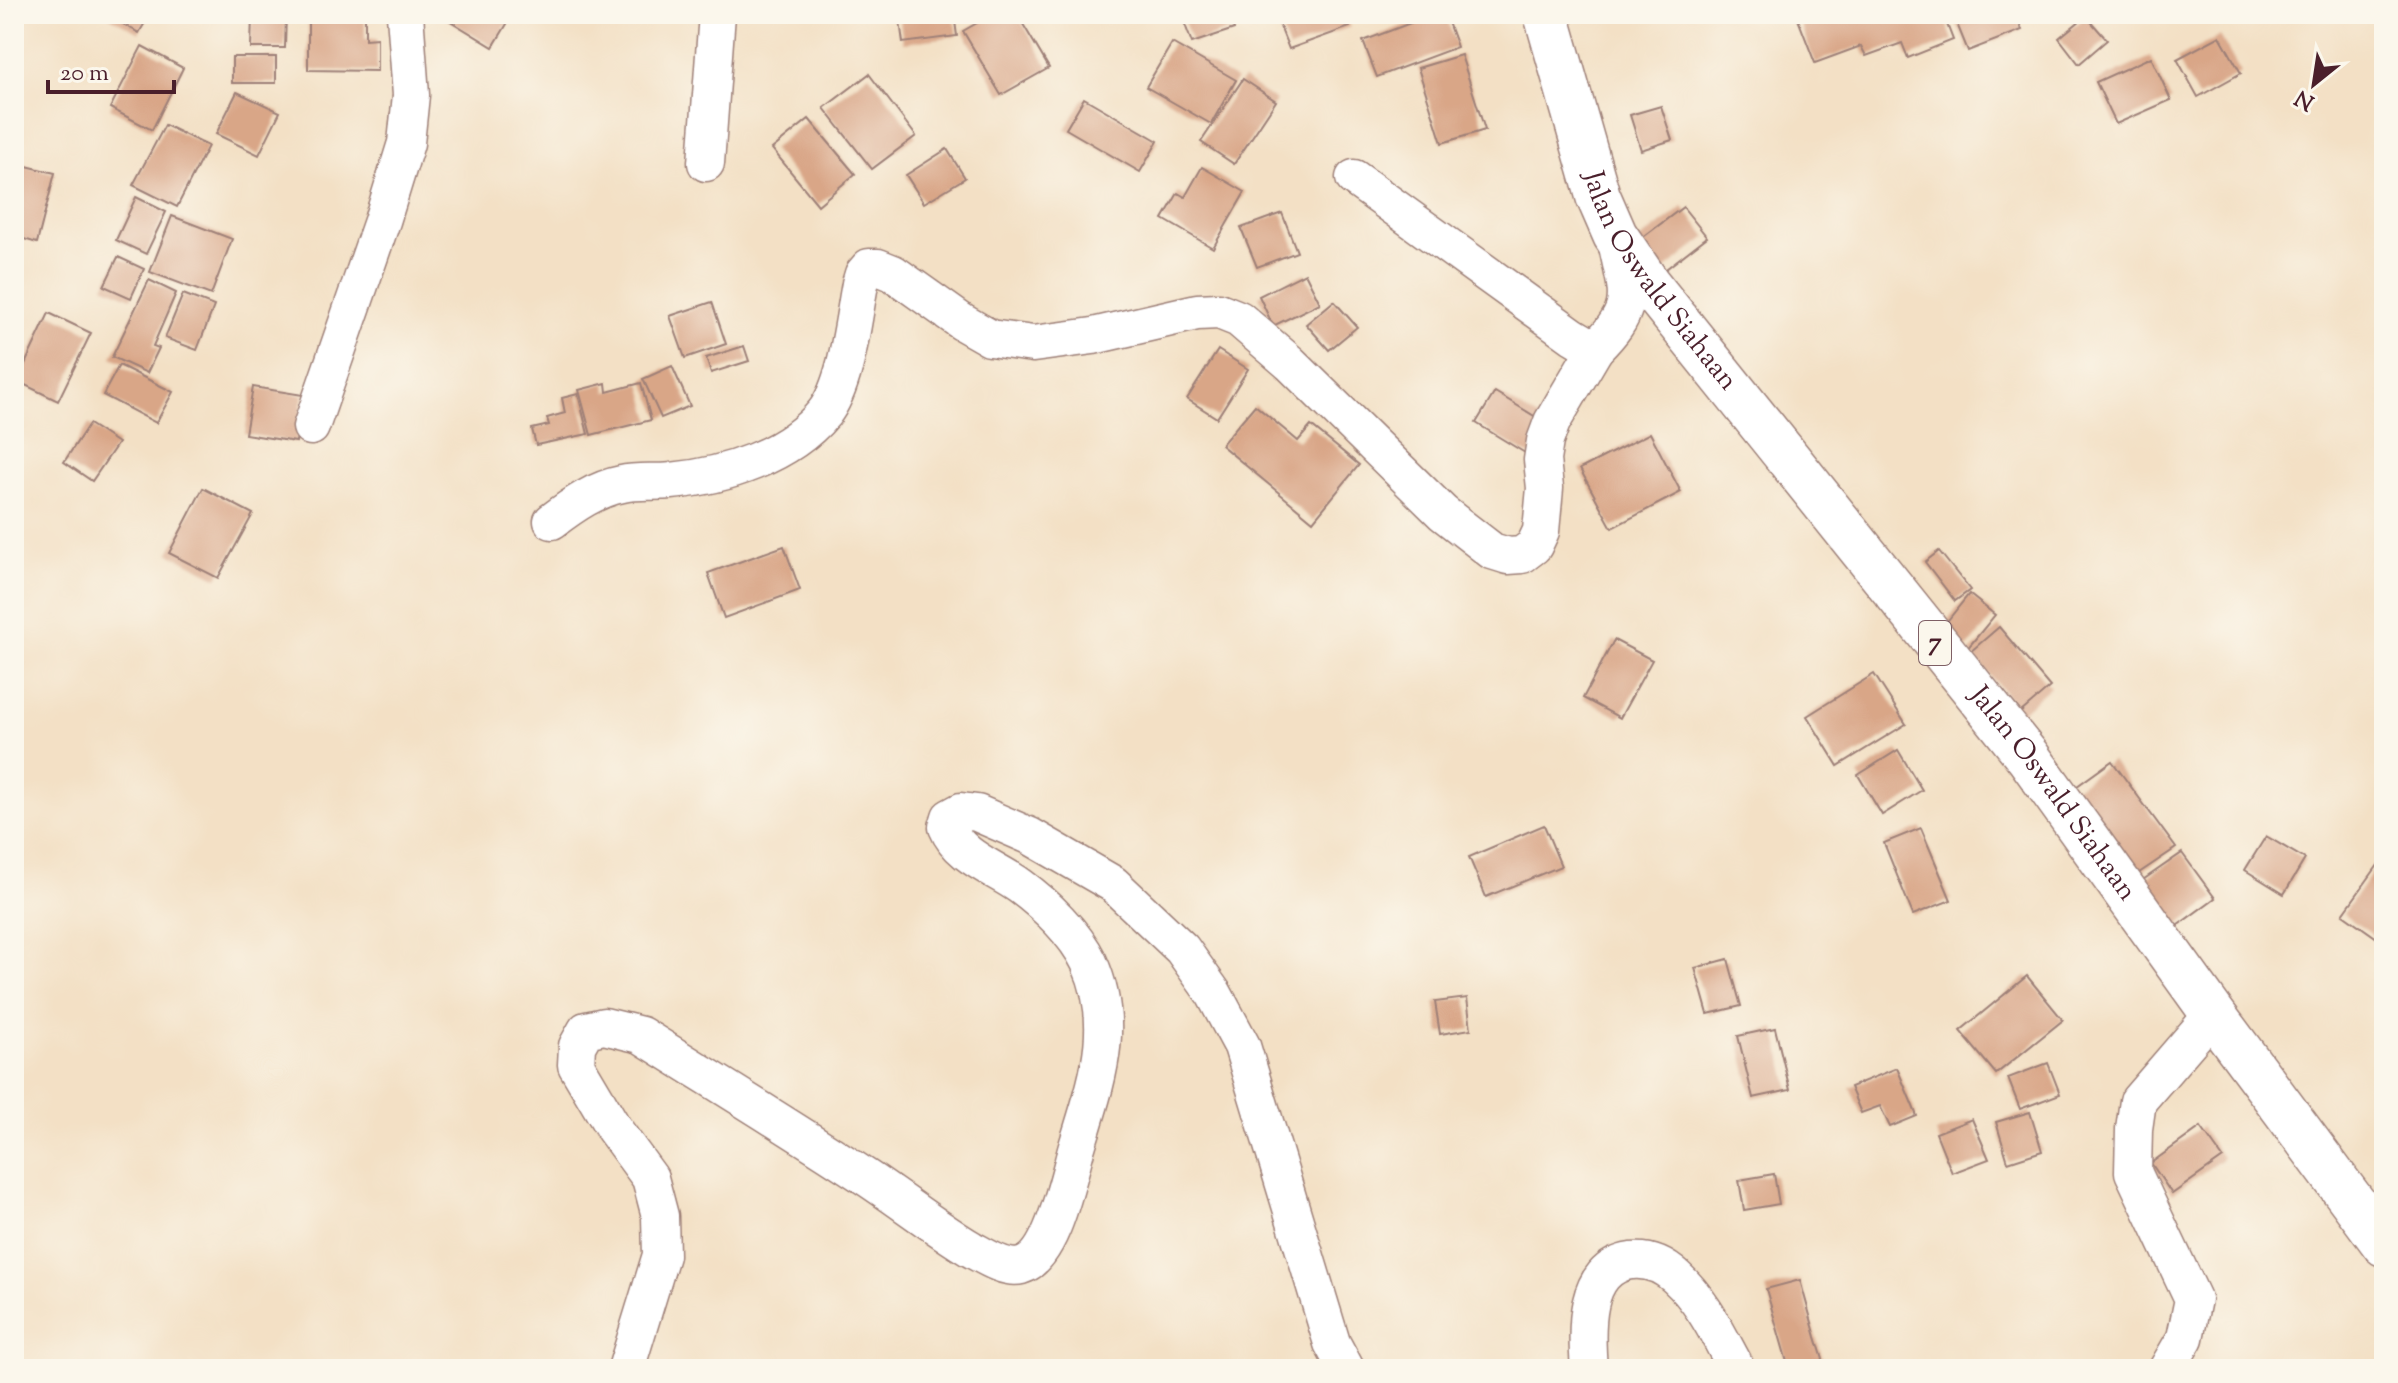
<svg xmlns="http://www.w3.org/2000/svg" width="2398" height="1383" viewBox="0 0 2398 1383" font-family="'Sorts Mill Goudy',serif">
  <rect width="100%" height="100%" fill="#fbf7ec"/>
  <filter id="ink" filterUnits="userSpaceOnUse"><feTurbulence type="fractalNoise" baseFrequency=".0125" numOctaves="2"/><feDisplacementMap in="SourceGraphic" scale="16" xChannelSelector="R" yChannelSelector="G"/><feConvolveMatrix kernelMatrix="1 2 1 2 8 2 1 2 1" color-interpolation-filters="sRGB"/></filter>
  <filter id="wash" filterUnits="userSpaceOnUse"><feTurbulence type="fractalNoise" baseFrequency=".006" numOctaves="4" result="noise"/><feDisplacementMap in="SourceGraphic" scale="32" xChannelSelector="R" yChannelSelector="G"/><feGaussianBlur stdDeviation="1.8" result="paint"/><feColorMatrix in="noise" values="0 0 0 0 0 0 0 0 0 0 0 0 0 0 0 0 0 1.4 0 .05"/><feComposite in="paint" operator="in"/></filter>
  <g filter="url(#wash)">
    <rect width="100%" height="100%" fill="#f3e0c5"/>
    <g id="blocks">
      <g fill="#d9a687">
        <path d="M105,14H150L139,33Z"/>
        <path d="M252,14H286L285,48H251Z"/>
        <path d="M308,14H365V39L377,38V71L308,70Z"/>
        <path d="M439,14H513L493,47Z"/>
        <path d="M899,14H954L957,36L903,43Z"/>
        <path d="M993,14H1017L1049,68L1001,95L963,31Z"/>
        <path d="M1181,14H1229L1234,29L1192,43Z"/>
        <path d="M1275,14H1345L1350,27L1289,49Z"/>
        <path d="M1434,14H1445L1457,47L1377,77L1363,41Z"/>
        <path d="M1811,14H1943L1953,40L1908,58L1902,43L1866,56L1861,46L1815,63L1798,19Z"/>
        <path d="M1953,14H2016L2022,30L1968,51Z"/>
        <path d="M2086,16L2107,40L2079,64L2059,38Z"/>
        <path d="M2220,36L2241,73L2198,97L2177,59Z"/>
        <path d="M1172,43L1236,80L1211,124L1146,87Z"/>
        <path d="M142,46L183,68L152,130L110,108Z"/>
        <path d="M1461,55L1485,130L1442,143L1418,68Z"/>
        <rect x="232" y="57" width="44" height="26"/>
        <path d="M2151,57L2171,100L2116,124L2096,82Z"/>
        <path d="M869,74L916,136L872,169L824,108Z"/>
        <path d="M1243,79L1276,101L1234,164L1201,142Z"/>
        <path d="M237,92L280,112L259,155L216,134Z"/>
        <path d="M1084,98L1158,141L1140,172L1066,129Z"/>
        <path d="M1661,106L1672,140L1641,150L1630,115Z"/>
        <path d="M809,119L855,174L818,205L772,149Z"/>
        <path d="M165,125L208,146L177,207L133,185Z"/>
        <path d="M947,149L965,178L924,203L906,175Z"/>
        <path d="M14,163L55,173L37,243L14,236Z"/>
        <path d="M1202,167L1245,192L1213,248L1163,219L1178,193L1185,197Z"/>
        <path d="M136,197L166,212L146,254L116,240Z"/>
        <path d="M1683,207L1707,237L1662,272L1638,241Z"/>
        <path d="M1282,213L1297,252L1257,267L1241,228Z"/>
        <path d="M172,216L232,239L211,295L150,272Z"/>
        <path d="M118,257L144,269L131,298L104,286Z"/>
        <path d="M1305,273L1320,303L1273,326L1259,296Z"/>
        <path d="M149,280L176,293L153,346L159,348L147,373L112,357Z"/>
        <path d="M183,294L214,306L197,350L165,338Z"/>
        <path d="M1334,301L1357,327L1329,350L1306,324Z"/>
        <path d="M712,302L726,344L685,358L670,316Z"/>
        <path d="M49,313L91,333L58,401L17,381Z"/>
        <path d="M744,346L749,361L711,373L706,358Z"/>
        <path d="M1218,350L1248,369L1217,418L1187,399Z"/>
        <path d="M119,365L173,392L156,423L103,395Z"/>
        <path d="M672,366L690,406L661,418L643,379Z"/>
        <path d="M606,383L607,392L641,383L651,420L591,435L579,390Z"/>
        <path d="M253,387L303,395L296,442L245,434Z"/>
        <path d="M1495,392L1549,425L1530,456L1476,423Z"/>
        <path d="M578,394L588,434L536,445L532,429L549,425L547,418L565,413L562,398Z"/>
        <path d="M1255,405L1298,441L1311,426L1359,465L1313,521L1221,445Z"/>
        <path d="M89,424L118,443L92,481L64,462Z"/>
        <path d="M1650,433L1681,492L1612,528L1580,469Z"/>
        <path d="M203,488L253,514L218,578L169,553Z"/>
        <path d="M784,546L800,590L724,618L708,573Z"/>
        <path d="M1939,551L1970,590L1955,601L1925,562Z"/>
        <path d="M1969,594L1995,615L1967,649L1941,629Z"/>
        <path d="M1999,627L2050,687L2021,712L1970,652Z"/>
        <path d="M1614,640L1652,660L1620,718L1583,698Z"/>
        <path d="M1874,674L1906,724L1838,766L1807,716Z"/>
        <path d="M1898,750L1922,790L1882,815L1858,775Z"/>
        <path d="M2112,761L2176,848L2136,875L2073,789Z"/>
        <path d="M1544,825L1561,866L1486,897L1469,857Z"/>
        <path d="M1921,828L1951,900L1913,915L1884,843Z"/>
        <path d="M2266,836L2305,859L2284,894L2245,870Z"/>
        <path d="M2182,853L2215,898L2174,928L2140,882Z"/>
        <path d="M2378,865L2384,869V943L2343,914Z"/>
        <path d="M1728,959L1741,1006L1708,1014L1695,968Z"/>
        <path d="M2027,976L2063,1020L1996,1074L1960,1031Z"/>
        <path d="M1467,998L1471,1029L1440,1034L1435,1002Z"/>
        <path d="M1775,1028L1790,1090L1753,1098L1738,1036Z"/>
        <path d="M2048,1063L2060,1094L2020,1109L2008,1078Z"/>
        <path d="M1897,1068L1917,1116L1890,1127L1880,1106L1861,1113L1850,1087Z"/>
        <path d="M2030,1112L2042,1151L2008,1162L1996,1122Z"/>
        <path d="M1972,1119L1989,1159L1952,1173L1936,1133Z"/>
        <path d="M2201,1127L2223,1158L2172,1194L2151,1163Z"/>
        <path d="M1774,1174L1779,1204L1744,1210L1739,1180Z"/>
        <path d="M1800,1280L1816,1337L1826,1369H1789L1766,1289Z"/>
      </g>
    </g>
  </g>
  <g filter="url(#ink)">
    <use href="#blocks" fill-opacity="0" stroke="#9e8078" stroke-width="2"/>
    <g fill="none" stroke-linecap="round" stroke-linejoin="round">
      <g stroke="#9e8078" stroke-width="39">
        <g id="street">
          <path d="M706,163L717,14"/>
          <path d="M1354,178L1573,336L1595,349C1638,306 1627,296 1616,241"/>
          <path d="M311,427L382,221L406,143L411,95L405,14"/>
          <path d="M552,521C573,505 596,489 622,484C638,480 655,483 671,481C726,476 788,456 824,413C847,384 853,320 860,284L863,274L869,267H878L893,273L962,322L990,338L1033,344L1093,336L1197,312L1219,311L1239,319L1290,363L1443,513L1492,551L1508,556L1522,555L1534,546L1541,531L1545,488L1542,460L1545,441L1552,422L1595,349"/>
          <path d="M626,1369L661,1255L660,1216L650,1178L614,1129L576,1065L577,1046L586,1030L604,1026L641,1035C714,1081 788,1126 861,1174C898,1198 933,1226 971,1249C984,1256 1005,1270 1021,1266C1052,1258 1068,1178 1076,1150C1095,1085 1119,1028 1089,962C1075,933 1046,905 1020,886C995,868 959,857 947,827L950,817L961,811L977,813L1030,836L1113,884L1182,949L1214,994L1242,1046L1332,1343L1346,1369"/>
          <path d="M1589,1369C1586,1332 1582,1268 1631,1261C1649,1259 1663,1265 1676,1277C1704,1302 1719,1337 1737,1369"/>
          <path d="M2167,1369L2185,1338L2193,1299L2133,1172L2134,1129L2138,1101L2213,1014"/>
        </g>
      </g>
      <g stroke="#9e8078" stroke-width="47">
        <g id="highway">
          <path id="s1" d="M1546,14L1598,196L1615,235L1648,284L2028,757L2213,1014L2384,1244"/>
        </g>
      </g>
      <use href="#street" stroke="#fff" stroke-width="36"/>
      <use href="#highway" stroke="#fff" stroke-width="44"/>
    </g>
  </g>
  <g text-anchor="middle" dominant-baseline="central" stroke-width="8" stroke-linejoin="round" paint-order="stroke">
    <rect fill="#fbf7ec" stroke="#7f6065" stroke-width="2" x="1919" y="621" width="32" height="44" rx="6"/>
    <g font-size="26" font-weight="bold" fill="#4a1f2b">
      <text x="1935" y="643">7</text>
    </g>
    <g font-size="28" fill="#4a1f2b" stroke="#fbf7ec">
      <text stroke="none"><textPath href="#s1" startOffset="294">Jalan Oswald Siahaan</textPath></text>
      <text stroke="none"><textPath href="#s1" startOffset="942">Jalan Oswald Siahaan</textPath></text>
    </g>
  </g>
  <rect width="2398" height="1383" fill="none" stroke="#fbf7ec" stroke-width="48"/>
  <g transform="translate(2314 84) rotate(210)" stroke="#fbf7ec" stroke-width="6" paint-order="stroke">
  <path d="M0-6L14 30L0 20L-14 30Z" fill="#4a1f2b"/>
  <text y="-12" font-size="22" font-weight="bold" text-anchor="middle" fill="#4a1f2b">N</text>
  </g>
  <path d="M48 80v12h126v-12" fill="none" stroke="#4a1f2b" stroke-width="4"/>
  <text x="60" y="80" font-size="24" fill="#4a1f2b" stroke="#fbf7ec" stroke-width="6" paint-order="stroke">20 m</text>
</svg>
